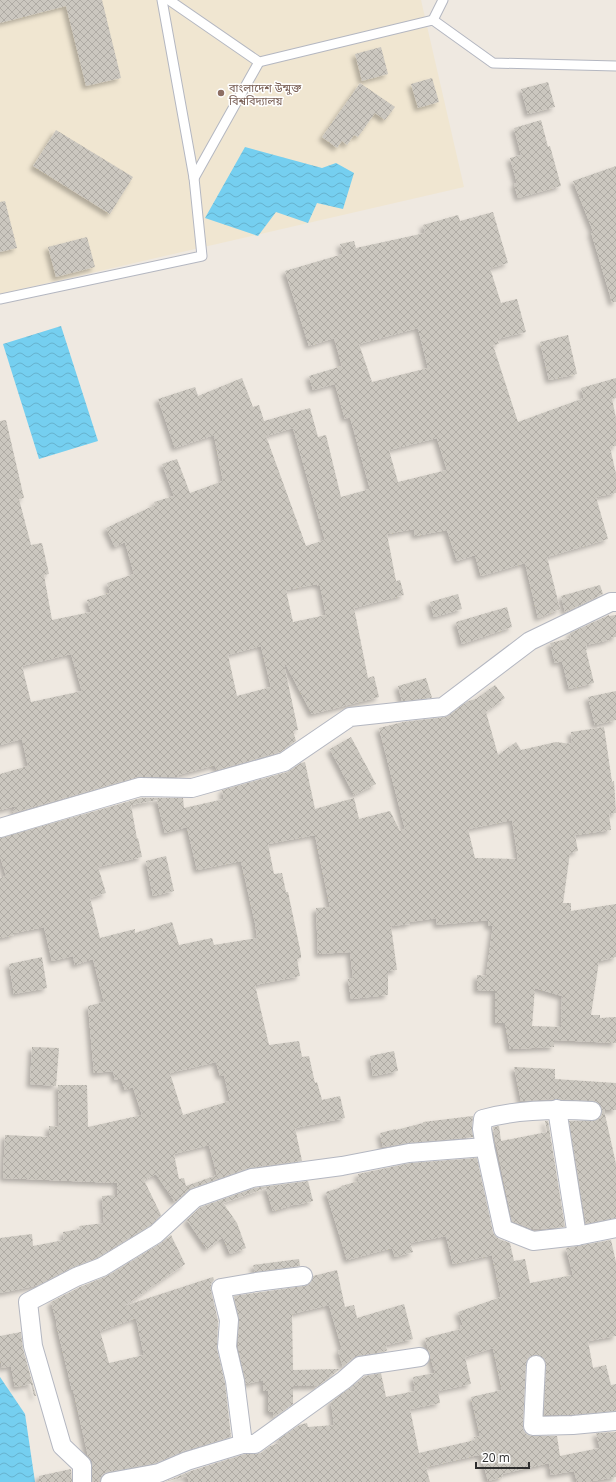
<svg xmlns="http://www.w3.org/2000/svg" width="616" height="1482" viewBox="0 0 616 1482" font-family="'Open Sans','Noto Sans Bengali',sans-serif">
  <defs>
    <pattern id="water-waves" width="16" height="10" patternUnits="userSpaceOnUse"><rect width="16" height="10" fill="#75cff0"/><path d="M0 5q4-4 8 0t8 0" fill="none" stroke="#66b2ce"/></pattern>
    <pattern id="building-cross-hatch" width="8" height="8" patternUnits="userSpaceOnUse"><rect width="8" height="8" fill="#cbc7bf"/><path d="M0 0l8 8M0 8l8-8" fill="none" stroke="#afaba4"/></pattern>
    <filter id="shadow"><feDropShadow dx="-3.5" dy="3.5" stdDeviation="2" flood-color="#0004"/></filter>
  </defs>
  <rect width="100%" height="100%" fill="#efe9e1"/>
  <path fill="#f0e6d1" d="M0,0H421L464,187L0,294Z"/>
  <g fill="url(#water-waves)">
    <path d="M245,147L322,168L336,163L354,173L343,209L317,203L308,223L276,212L258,236L205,218Z"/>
    <path d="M61,326L98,441L39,459L3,344Z"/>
    <path d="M0,1377L25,1414L35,1482H0Z"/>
  </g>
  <g fill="url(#building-cross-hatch)" fill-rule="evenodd" filter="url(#shadow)">
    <path d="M0,0H102L121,78L86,86L66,6L0,23Z"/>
    <path d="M381,47L388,74L362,81L355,54Z"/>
    <path d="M432,78L439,102L418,108L411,84Z"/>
    <path d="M548,82L555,107L528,114L521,89Z"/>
    <path d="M360,83L395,107L385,120L375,113L358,137L354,135L347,145L342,141L337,148L322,137Z"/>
    <path d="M541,120L548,147L550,146L561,186L518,198L514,184L517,183L510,158L521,155L514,128Z"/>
    <path d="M56,130L133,177L110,214L33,166Z"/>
    <path d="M616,166V302H612L591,232L593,231L573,181Z"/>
    <path d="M5,201L17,248L0,252V202Z"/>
    <path d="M493,212L508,263L490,268L501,303L517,299L526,332L497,339L499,344L493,345L518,422L584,398L581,388L616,378V398L612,399L616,418V446L610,447L616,474V493L596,497L608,539L547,557L560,609L538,618L525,563L481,576L475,555L457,561L447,530L415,536L414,529L387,534L396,581L400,580L404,595L354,608L368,678L374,676L379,697L312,714L285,663L284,664L298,730L293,731L296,741L280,752L217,770L215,765L178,775L179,777H137L12,813L16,806L0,810V774L28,766L22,739L0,745V421L6,420L24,498L19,499L31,545L42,543L49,574L44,575L52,620L91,612L87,600L110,593L107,583L134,574L125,542L115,547L106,528L155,505L154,502L174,496L162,464L177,459L190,493L223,481L214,435L175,448L158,399L195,387L198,396L242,378L253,407L259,405L264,421L310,408L318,437L326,435L341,497L370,489L350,417L345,419L335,384L313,390L309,376L342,366L334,338L309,346L285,271L343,254L340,244L354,241L356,248L425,233L423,225L458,215L460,221ZM418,328L428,368L372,382L359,344ZM293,428L325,540L306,546L266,436ZM437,438L447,470L398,482L389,450ZM317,584L318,586L320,585L326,615L293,622L286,590ZM261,646L271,687L237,696L228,655ZM71,654L82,691L31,702L22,666Z"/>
    <path d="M87,237L95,267L56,277L48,247Z"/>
    <path d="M568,335L577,374L549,380L540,342Z"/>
    <path d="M600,585L603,594L565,612L561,596Z"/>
    <path d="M458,594L462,609L434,617L430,602Z"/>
    <path d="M507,607L512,627L462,644L456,622Z"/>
    <path d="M609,615V616L616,615V637L609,638V640L586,645L587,650H586L594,683L569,689L562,661L555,663L550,643L571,638L570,633Z"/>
    <path d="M426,678L432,698L402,701L398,686Z"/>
    <path d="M495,685L505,698L486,712L498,755L516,742L521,750L556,742L572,744L571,732L604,727L612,782L614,781L616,813L609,814L611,830L575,835L578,851L570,853L563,903H571V911L616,904V957L599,961L591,1015H600V1018L616,1017V1043L554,1040V1047L510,1049L505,1023H495V991L477,990V975L486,976L493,926H488V920L437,925L436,918L410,922V924L391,926L397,970L388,971V995L351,999L348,979L353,978L350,952L318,954L316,908L330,907L315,835L268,844L274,874L282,873L286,892H288L301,954V958L297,959L300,976L255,985L269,1045L299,1041L302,1057L309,1056L315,1083L317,1082L322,1100L340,1096L345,1118L295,1128L302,1161L249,1168L192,1188L175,1202L156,1174L144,1180L161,1215L150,1226L97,1258L71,1268L39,1285L0,1293V1238L32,1234L33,1246L64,1240L63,1232L80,1229L79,1226L104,1223L102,1196L117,1195V1183L3,1178L5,1135L49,1137V1126L59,1127L58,1085H87L88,1127L142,1115L133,1087L125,1090L121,1078L115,1080L113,1071L94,1073L88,1006L104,1002L93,959L75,965L73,956L52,961L44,927L14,933V935L0,938V878L6,876L0,856V838L141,798H183L184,808L224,799L222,790L287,772L301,763L305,762L315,809L354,798L359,819L390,811L400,831L405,829L379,728L403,722L445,717L449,715L468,701L476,699ZM157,800L165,833L187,827L197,870L241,861L255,923L257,938L214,945L212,938L179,945L172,922L135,933V929L100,938L90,898L106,893L98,867L142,857L138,838L137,839L131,805ZM512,820L518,859L475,858L468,829ZM535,988L562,996L561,1027L532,1026ZM216,1062L220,1076L224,1075L230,1101L183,1115L170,1073ZM209,1145L217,1175L186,1186L184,1178L179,1179L174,1154Z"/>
    <path d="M616,691V720L595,725L588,697Z"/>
    <path d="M351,737L376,784L354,795L330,749Z"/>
    <path d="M166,856L174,891L153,896L146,861Z"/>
    <path d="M42,957L47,988L14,994L9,964Z"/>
    <path d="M32,1047L59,1048L56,1086L30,1084Z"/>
    <path d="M394,1051L398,1071L373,1076L370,1056Z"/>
    <path d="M514,1067L555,1069V1079L616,1083V1110H604L616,1164V1218L586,1224L569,1121L596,1120L601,1117L602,1112L601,1106L597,1102L592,1101L556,1099L521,1101Z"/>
    <path d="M473,1116L472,1128L473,1137L408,1143L383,1147L380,1133L396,1129V1130L423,1123V1122Z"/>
    <path d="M545,1121H548L565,1227L532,1229L512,1221L493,1127L499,1126L501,1141L547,1132Z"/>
    <path d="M477,1158L493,1232L495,1235L499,1239L510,1243L514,1261L525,1259L530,1283L573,1275L566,1248L611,1240L616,1262V1336L588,1341L593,1368L606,1365L611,1385L616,1384V1411L572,1415H544L546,1365L545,1360L542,1356L536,1355L531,1356L527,1360L526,1364L523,1425L524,1431L528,1435L533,1436H557L560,1456L600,1448L596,1433L616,1432V1477L586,1482H577L574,1471L551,1475L549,1463L502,1474L503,1477L488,1481L481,1455L479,1456L478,1455L426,1467L430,1482H189L187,1476L165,1482L191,1471L245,1454H255L261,1453L270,1446L280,1443L279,1439L299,1425L307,1423L308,1427L334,1425L331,1402L365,1376L381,1373L386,1397L415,1391L413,1377L435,1373L425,1338L461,1329L460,1326L463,1325L458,1312L501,1297L492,1255L453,1264L446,1236L410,1243L413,1252L395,1257L392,1248L347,1260L326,1192L342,1187L341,1186L359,1181L358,1174L410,1163ZM493,1348L502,1390L471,1397L480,1436L474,1437L475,1440L419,1453L410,1409L440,1403L438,1391L471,1384L465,1357Z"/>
    <path d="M308,1181L313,1201L296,1205V1204L273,1211L266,1188L223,1203L237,1223L246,1248L230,1254L223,1237L207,1249L187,1220L201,1207L254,1188Z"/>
    <path d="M171,1235L185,1264L124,1306L213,1277L214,1280L211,1284V1290L218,1321L217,1349L225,1383L231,1437L184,1451L156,1463L108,1472L103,1474L100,1482H92V1461L88,1456L73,1389L72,1390L56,1323H57L51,1302L80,1287L107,1276L161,1243ZM136,1318L144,1355L109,1363L100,1331Z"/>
    <path d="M299,1259L300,1266L255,1272L253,1265Z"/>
    <path d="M337,1270L345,1307L354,1305L357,1318L404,1304L413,1339L386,1345L387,1351L358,1356L353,1358L343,1367L338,1351L342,1349L329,1305L292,1314L293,1370L340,1369L318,1386H293V1404L274,1417L273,1412H268V1391H263V1380L246,1384L238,1346L239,1321L234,1296L304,1286L310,1284L312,1280L313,1276Z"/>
    <path d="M21,1332L23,1349L36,1396H34L31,1384L15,1387L11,1366L2,1368L0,1357V1336Z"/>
    <path d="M71,1469L72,1482H39V1476Z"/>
  </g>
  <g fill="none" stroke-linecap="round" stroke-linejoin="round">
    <g stroke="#b4b7c1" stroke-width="11">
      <g id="lane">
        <path d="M169,0L259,62L433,20L493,63L616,66"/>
        <path d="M433,20L443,0"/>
        <path d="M194,178L259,62"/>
        <path d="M0,299L202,256L194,178L162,0"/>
      </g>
    </g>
    <g stroke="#b4b7c1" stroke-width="20">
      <g id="street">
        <path d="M0,828L140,787L192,788L284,762L350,717L443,707L530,641L611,602H616"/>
        <path d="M557,1109L577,1236"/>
        <path d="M592,1111C556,1109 518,1109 483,1119L482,1129L485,1147L503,1229L533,1241L577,1236L616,1228"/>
        <path d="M536,1365L533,1426L573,1425L616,1421"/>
        <path d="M243,1444H255L344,1380L360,1366L420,1357"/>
        <path d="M82,1482V1465L62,1446L33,1346L28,1302L76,1277L102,1267L156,1234L195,1198L252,1178L342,1166L409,1153L485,1147"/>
        <path d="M110,1482L159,1473L187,1461L243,1444L235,1381L227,1347L229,1320L221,1288L256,1282L303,1276"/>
      </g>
    </g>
    <use href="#lane" stroke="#fff" stroke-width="9"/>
    <use href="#street" stroke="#fff" stroke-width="18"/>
  </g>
  <circle fill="#8d6e63" stroke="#fff" stroke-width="1.5" cx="221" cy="93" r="4"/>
  <g text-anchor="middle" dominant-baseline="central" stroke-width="3" stroke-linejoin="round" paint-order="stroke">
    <g font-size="11" fill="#785e54" stroke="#fff" text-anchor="start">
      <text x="229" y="87">বাংলাদেশ উন্মুক্ত<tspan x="229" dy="13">বিশ্ববিদ্যালয়</tspan></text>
    </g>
  </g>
  <path d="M476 1462v6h53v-6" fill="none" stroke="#2e2e2e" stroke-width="2"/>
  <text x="482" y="1462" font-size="12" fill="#2e2e2e" stroke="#ffffff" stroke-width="3" paint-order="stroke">20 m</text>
</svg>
